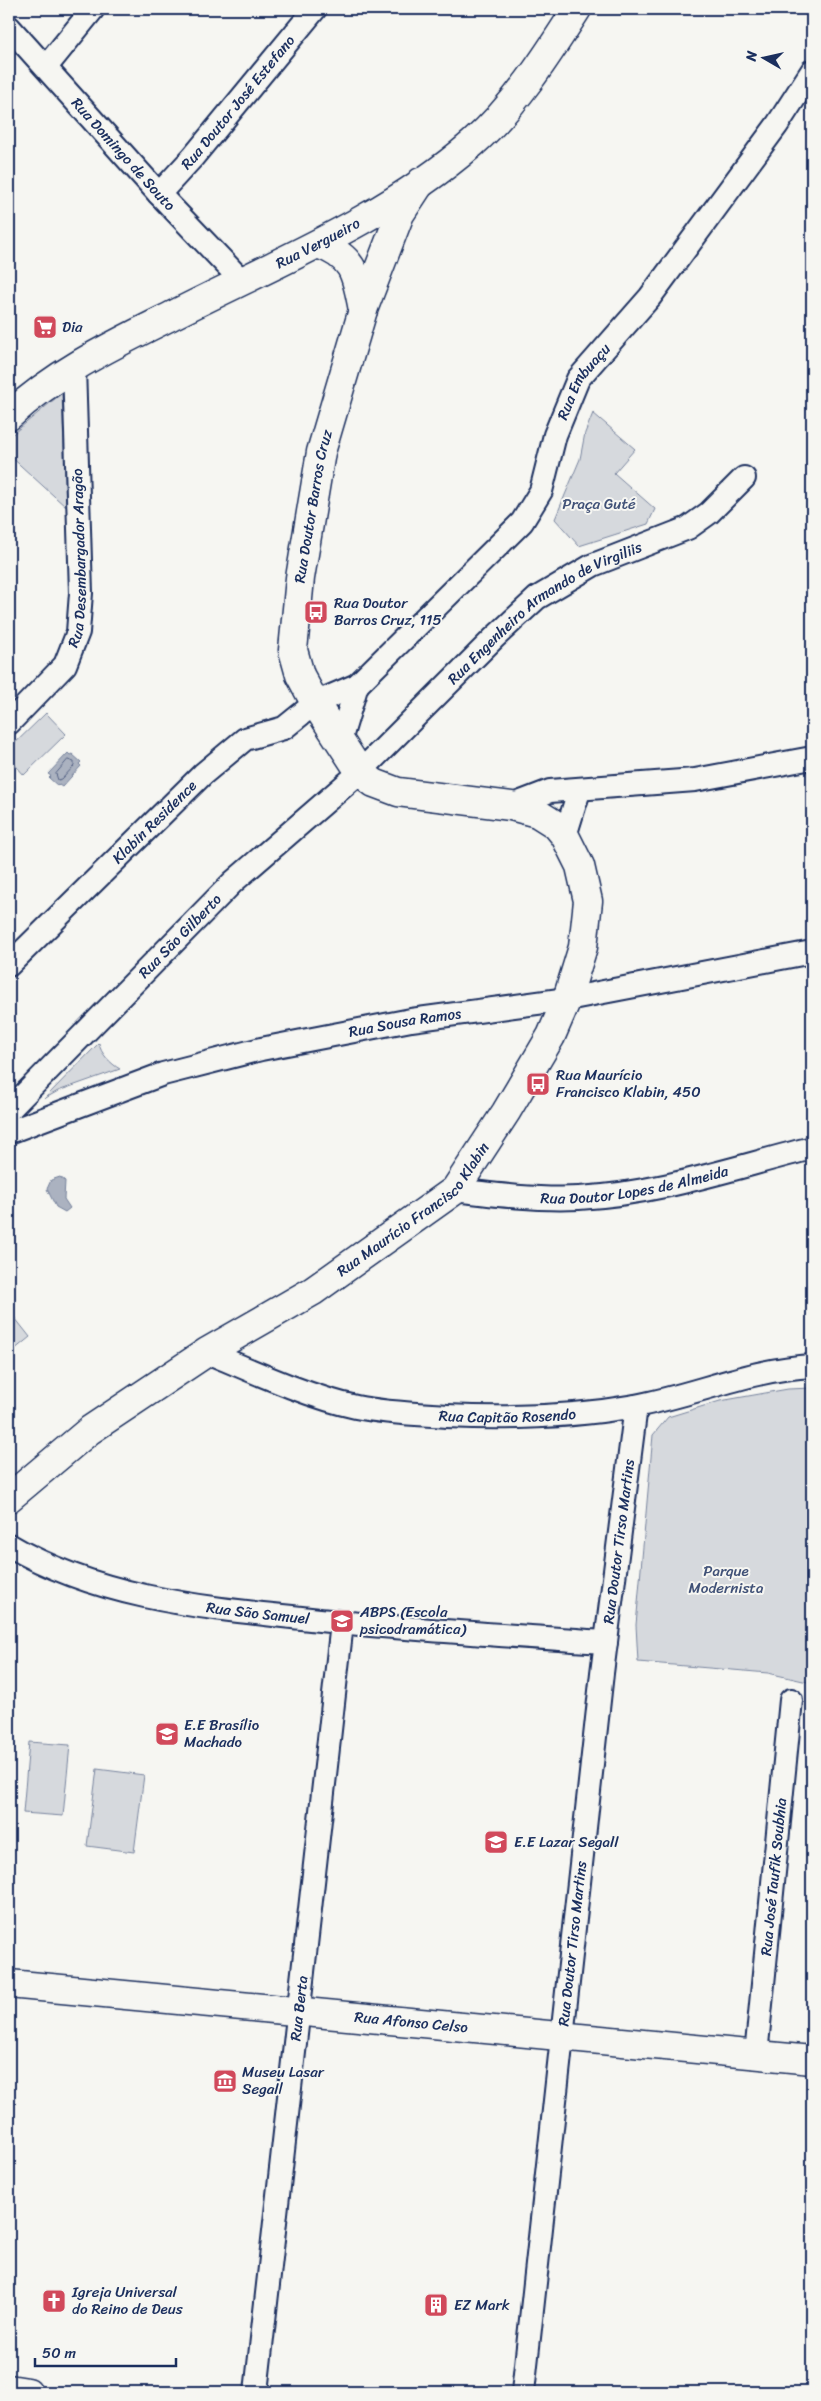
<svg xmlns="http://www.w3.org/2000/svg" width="821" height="2401" viewBox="0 0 821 2401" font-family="Sriracha,sans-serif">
  <rect width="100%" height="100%" fill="#f6f6f2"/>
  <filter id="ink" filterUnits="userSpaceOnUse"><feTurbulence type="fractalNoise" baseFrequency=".02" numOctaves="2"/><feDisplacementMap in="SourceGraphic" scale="10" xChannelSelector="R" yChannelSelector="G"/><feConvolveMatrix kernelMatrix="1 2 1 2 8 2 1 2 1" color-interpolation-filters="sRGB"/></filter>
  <g filter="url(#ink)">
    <g fill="#d6d9dd" stroke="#78849e">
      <path d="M62,393L66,507L9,455V437Z"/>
      <path d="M593,413L635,449L614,473L655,509L648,524L579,546L555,519L580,459L585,433Z"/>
      <path d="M46,713L66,734L24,775L9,758V749Z"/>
      <path d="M99,1043C100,1053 111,1064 120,1069L58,1091L44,1099Z"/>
      <path d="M15,1318L30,1337L9,1354V1323Z"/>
      <path d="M812,1388V1683L768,1673L638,1662L636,1625L653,1435L668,1417L720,1401L788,1389Z"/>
      <path d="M29,1742L70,1745L63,1816L23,1813Z"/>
      <path d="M97,1769L144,1775L134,1852L87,1846Z"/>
    </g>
    <g fill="#abb2c0" stroke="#717e99">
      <path d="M68,753L70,755L72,754L81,762L79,764L81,766L62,787L59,785L58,786L49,778L51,776L48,774Z"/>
      <path d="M60,1177L65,1181L64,1199L70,1208L65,1212L56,1207L47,1189L51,1180Z"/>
    </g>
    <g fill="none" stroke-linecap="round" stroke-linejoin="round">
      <path stroke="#556385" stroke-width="1" d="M68,760L74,762V766L62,779L58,780L56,774Z"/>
      <g stroke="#1b2f5e" stroke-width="26">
        <g id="street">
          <path id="s1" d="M9,27L159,194L241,280"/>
          <path d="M46,67L93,9"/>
          <path id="s2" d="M159,194L193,157L315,9"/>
          <path id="s3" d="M9,723L65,665L78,632L81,593L74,367"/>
          <path d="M340,741L357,685"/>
          <path d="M511,806L550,791L695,780L812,758"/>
          <path d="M565,836L579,791"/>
          <path id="s4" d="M9,965L203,774L245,739L284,728L315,703L357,685L522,522L541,491L555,435L578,379L650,297L777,125L812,71"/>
          <path id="s5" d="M9,1110L233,882L360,772L494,638L537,598L593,565L688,528L709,513L744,478"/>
          <path id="s6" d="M9,1132L163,1074L261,1049L411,1020L567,999L812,952"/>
          <path id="s7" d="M455,1190C496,1195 538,1200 579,1198C659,1194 735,1167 812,1148"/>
          <path id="s8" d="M207,1352C252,1371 309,1397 356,1407C386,1413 416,1414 447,1416C510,1419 573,1417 635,1406C695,1395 751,1369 812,1366"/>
          <path id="s9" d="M9,1545C95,1596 195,1607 292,1617C397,1629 501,1635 606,1642"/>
          <path id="s10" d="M756,2055L791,1700"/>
          <path id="s11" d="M256,2392L342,1623"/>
          <path id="s12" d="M523,2392L602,1673L636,1406"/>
        </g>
      </g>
      <g stroke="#1b2f5e" stroke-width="31">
        <g id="secondary">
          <path d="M318,244C355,257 356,275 363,310"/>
          <path id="s13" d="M9,416C57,371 117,343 175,314C277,262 386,219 473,143C516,105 547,56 577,9"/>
          <path id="s14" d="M9,1498L90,1430L207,1352L313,1291L455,1190L506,1112L551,1036L567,999L583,947L588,901L580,866L565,836L556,825L537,813L511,806L398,792L374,783L360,772L315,703L300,675L293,650L300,578L321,452L363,310L400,214L421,182"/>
          <path id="s15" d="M9,1984L812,2060"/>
        </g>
      </g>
      <g stroke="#1b2f5e" stroke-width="31">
        <path id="primary" d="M9,2389L28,2392"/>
      </g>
      <use href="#street" stroke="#f6f6f2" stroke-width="22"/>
      <use href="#secondary" stroke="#f6f6f2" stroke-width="28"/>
      <use href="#primary" stroke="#f6f6f2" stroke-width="28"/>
    </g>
  </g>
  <defs>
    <g id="supermarket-square" transform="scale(1.25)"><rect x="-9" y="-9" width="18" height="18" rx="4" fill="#d1495b" stroke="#f6f6f2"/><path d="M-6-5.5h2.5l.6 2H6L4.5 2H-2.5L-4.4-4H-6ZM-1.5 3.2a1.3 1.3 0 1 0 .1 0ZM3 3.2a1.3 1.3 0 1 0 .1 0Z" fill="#fff"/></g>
    <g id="bus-square" transform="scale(1.25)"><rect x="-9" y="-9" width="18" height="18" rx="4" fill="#d1495b" stroke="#f6f6f2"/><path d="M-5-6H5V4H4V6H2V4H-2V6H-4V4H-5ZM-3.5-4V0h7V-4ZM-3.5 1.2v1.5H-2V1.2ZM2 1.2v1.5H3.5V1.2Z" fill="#fff"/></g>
    <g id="university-square" transform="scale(1.25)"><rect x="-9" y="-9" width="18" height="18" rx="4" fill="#d1495b" stroke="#f6f6f2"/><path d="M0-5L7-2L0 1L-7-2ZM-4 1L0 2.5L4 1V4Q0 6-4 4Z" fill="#fff"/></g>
    <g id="school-square" transform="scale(1.25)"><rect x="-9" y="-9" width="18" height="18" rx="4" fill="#d1495b" stroke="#f6f6f2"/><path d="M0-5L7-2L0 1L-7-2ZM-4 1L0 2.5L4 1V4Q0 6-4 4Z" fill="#fff"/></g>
    <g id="museum-square" transform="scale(1.25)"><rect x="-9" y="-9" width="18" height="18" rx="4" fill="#d1495b" stroke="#f6f6f2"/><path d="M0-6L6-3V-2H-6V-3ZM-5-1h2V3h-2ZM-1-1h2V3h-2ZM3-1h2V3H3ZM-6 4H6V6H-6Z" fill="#fff"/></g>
    <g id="church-square" transform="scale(1.25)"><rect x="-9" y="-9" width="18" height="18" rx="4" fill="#d1495b" stroke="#f6f6f2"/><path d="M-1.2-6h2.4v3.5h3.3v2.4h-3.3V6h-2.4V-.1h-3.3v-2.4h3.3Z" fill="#fff"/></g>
    <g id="building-square" transform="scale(1.25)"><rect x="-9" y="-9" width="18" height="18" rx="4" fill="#d1495b" stroke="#f6f6f2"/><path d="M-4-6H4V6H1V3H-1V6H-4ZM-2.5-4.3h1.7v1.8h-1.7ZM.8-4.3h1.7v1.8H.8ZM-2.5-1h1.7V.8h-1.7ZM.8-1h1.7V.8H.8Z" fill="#fff"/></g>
  </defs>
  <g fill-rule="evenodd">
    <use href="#supermarket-square" x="45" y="327"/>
    <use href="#bus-square" x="316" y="612"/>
    <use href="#bus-square" x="538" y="1084"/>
    <use href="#university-square" x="342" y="1621"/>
    <use href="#school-square" x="167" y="1734"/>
    <use href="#school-square" x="496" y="1842"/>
    <use href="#museum-square" x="225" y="2081"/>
    <use href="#church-square" x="54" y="2301"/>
    <use href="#building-square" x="436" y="2305"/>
  </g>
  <g text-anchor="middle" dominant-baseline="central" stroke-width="4" stroke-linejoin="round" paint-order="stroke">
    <g font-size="15" fill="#1b2f5e" stroke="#f6f6f2">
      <text stroke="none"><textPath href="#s2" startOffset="121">Rua Doutor José Estefano</textPath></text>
      <text stroke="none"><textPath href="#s1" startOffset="171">Rua Domingo de Souto</textPath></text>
      <text stroke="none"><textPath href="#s13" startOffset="355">Rua Vergueiro</textPath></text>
      <text stroke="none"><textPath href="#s4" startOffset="840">Rua Embuaçu</textPath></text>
      <text stroke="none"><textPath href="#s14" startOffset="1441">Rua Doutor Barros Cruz</textPath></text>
      <text stroke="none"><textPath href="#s3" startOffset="190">Rua Desembargador Aragão</textPath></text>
      <text stroke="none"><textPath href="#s5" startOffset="734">Rua Engenheiro Armando de Virgiliis</textPath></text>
      <text stroke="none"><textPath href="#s4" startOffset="204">Klabin Residence</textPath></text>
      <text stroke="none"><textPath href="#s5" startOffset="244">Rua São Gilberto</textPath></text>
      <text stroke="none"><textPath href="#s6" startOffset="412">Rua Sousa Ramos</textPath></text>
      <text stroke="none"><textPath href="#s7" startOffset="181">Rua Doutor Lopes de Almeida</textPath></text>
      <text stroke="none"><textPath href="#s14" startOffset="499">Rua Maurício Francisco Klabin</textPath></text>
      <text stroke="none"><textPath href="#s8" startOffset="311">Rua Capitão Rosendo</textPath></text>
      <text stroke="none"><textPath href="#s12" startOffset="856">Rua Doutor Tirso Martins</textPath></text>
      <text stroke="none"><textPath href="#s9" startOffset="260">Rua São Samuel</textPath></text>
      <text stroke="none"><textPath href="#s10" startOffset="179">Rua José Taufik Soubhia</textPath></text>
      <text stroke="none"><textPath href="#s12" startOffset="451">Rua Doutor Tirso Martins</textPath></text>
      <text stroke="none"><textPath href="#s11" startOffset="386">Rua Berta</textPath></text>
      <text stroke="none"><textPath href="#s15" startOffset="404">Rua Afonso Celso</textPath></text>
    </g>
    <g font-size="15" fill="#1b2f5e" stroke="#f6f6f2" text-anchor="start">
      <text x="62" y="327">Dia</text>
      <text x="334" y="603">Rua Doutor<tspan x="334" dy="17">Barros Cruz, 115</tspan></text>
      <text x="556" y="1075">Rua Maurício<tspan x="556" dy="17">Francisco Klabin, 450</tspan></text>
      <text x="360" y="1612">ABPS (Escola<tspan x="360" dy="17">psicodramática)</tspan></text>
      <text x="184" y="1725">E.E Brasílio<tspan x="184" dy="17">Machado</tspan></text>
      <text x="514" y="1842">E.E Lazar Segall</text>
      <text x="242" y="2072">Museu Lasar<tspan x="242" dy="17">Segall</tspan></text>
      <text x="72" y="2292">Igreja Universal<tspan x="72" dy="17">do Reino de Deus</tspan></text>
      <text x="454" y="2305">EZ Mark</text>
    </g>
    <g font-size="15" fill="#405177" stroke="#f6f6f2">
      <text x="599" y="504">Praça Guté</text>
      <text x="726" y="1571">Parque<tspan x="726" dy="17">Modernista</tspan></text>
    </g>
  </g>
  <rect width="821" height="2401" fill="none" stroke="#f6f6f2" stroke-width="30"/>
  <rect x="15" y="15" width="791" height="2371" fill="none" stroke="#1b2f5e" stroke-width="2" filter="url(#ink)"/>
  <g transform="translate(764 58) rotate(279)" stroke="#f6f6f2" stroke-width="4" paint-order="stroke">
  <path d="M0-4L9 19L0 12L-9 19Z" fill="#1b2f5e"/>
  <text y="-8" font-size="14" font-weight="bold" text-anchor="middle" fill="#1b2f5e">N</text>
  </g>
  <path d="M35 2358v8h141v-8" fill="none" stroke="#1b2f5e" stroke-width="2.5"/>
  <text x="42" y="2358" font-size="15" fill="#1b2f5e" stroke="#f6f6f2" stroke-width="4" paint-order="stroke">50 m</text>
</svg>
